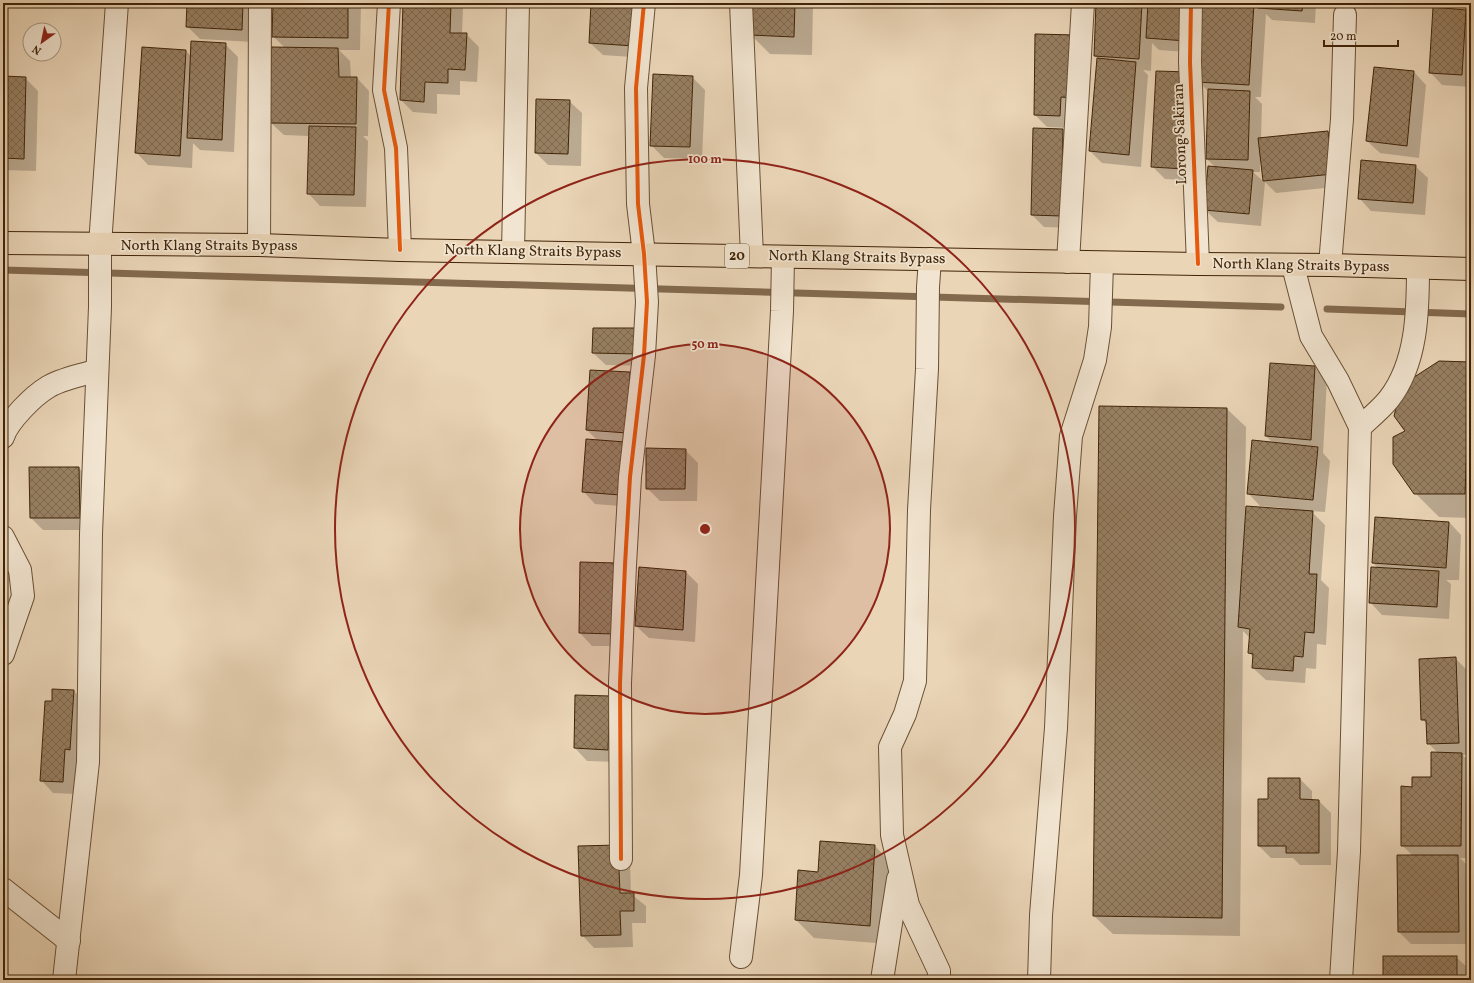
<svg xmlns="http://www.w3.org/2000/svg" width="1474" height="983" viewBox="0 0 1474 983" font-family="Vollkorn,serif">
  <defs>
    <pattern id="building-cross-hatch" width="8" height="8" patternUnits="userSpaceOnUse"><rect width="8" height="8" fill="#988063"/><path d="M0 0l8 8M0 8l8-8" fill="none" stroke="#7d6950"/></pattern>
  </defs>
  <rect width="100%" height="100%" fill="#ead5b7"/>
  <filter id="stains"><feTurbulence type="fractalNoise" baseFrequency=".005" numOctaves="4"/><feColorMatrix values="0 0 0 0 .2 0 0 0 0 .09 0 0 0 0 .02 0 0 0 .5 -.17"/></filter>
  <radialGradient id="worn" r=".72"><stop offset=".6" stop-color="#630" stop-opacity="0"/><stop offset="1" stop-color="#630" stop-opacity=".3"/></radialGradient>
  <g fill="#0003" fill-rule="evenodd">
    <path d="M188,3H248L256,10L254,42L200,39L187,26Z"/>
    <path d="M274,3H361L360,50H339L350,61L351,78H357L369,91L368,136H363L368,141L366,207L320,206L308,193L309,136L284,135L271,123L285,48L273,36Z"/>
    <path d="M404,3H458L463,8L462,34H466L479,47L477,82L460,81V95L437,94V114L413,112L401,100Z"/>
    <path d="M592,3L646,58L603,55L590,43Z"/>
    <path d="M752,3H813L812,55L770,54L751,35Z"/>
    <path d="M1097,3H1197L1202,9L1203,3H1316L1315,23L1272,20L1266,14L1261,97H1255L1262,104L1261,139L1328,132L1340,145L1344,186L1276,193L1265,182L1261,226L1218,222L1205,210L1216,168L1207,159L1209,92L1202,85L1197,181L1165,179L1152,166L1190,73L1200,53L1159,50L1152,43L1151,71L1143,70L1148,75L1141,167L1102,163L1090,151L1098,59L1095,56ZM1260,161H1261L1264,182L1253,172H1260Z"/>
    <path d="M1466,11L1471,16V87L1442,85L1430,72Z"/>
    <path d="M1076,36L1072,128L1047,127L1035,115Z"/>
    <path d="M225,44L238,57L234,152L200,150L193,143L192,168L148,165L136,152L186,51L191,56Z"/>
    <path d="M1375,68L1414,72L1426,85L1419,158L1380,153L1367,141Z"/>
    <path d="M3,77L25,78L38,91L36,171L3,170Z"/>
    <path d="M692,77L705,90L702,159L664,158L651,145Z"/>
    <path d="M569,101L582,113L581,166L548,165L536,153Z"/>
    <path d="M1034,129L1063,130L1076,143L1073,228L1044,227L1032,215Z"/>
    <path d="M1415,166L1428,178L1425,215L1371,211L1359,198Z"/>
    <path d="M649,341V366L606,365L593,353Z"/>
    <path d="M1470,363L1471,518L1439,517L1415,493L1407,432Z"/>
    <path d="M1315,367L1327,379L1323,453L1330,461L1325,512L1311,511L1325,525L1321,580L1329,588L1326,645L1317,644L1316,669L1306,668L1305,683L1266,680L1253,668L1254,658L1249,652L1250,638L1243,631L1240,936L1113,934L1094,916L1100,407L1227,409L1246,427L1245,507L1285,510L1286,508L1260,506L1248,493L1274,444L1266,436Z"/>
    <path d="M630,373L642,386L632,507L595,504L583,491L598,441L587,430Z"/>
    <path d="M685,450L698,463L697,501H660L647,488Z"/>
    <path d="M79,468L91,481L92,530H43L31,518Z"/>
    <path d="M1376,518L1449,522L1461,535L1459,580H1446L1451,584L1449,619L1382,615L1370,602L1378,568L1373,563Z"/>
    <path d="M581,563L627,646H592L580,633Z"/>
    <path d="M640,569L686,572L698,584L695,642L649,638L636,626Z"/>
    <path d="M1455,658L1468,671L1469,709H1471V696V858H1460L1471,869V860V980H1384L1456,957L1469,969V944H1411L1399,932L1413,856L1402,845L1414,788L1432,778L1438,753L1428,743L1427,724L1422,719ZM1463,755H1470V763Z"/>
    <path d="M74,691L86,704L75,794L53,793L41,780L52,702Z"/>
    <path d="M576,696L610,697L620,762L587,761L575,748Z"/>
    <path d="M1300,779L1312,791V801H1319L1331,813V865H1300L1293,858H1271L1259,846L1269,800Z"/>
    <path d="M875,846L893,865L888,944L814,938L796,920L819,873Z"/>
    <path d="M579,847L630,859L631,894L646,906V923H632L633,947L594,948L582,935Z"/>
  </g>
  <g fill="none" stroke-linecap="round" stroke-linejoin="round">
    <g stroke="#836a4e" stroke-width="7">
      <path d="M3,270L1281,307"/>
      <path d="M1327,309L1471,314"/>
    </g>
  </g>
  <g fill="url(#building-cross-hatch)" stroke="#402408">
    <path d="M187,3H243L242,30L186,27Z"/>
    <path d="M273,3H348V38L272,37Z"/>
    <path d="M403,3H451L450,33H467L465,70L448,69V83L425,82L424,102L400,100Z"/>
    <path d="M591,3H635L634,46L589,43Z"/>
    <path d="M751,3H795L794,37L750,35Z"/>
    <path d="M1096,3H1142L1139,59L1094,56Z"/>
    <path d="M1148,3H1188L1186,41L1146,38Z"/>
    <path d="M1202,3H1254L1249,85L1197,82Z"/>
    <path d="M1259,3H1303L1302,11L1258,8Z"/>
    <path d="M1433,7L1466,10L1462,75L1429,73Z"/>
    <path d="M1035,34L1076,35L1075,98L1061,97L1060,116L1034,115Z"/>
    <path d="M191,41L226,43L222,140L187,138Z"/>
    <path d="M142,47L186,50L180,156L135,153Z"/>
    <path d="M271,47L338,48L339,77H357L356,124L270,123Z"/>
    <path d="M1097,58L1136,62L1129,155L1089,151Z"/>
    <path d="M1374,67L1414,71L1407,146L1366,141Z"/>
    <path d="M1156,71L1190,72L1185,169L1151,167Z"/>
    <path d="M653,74L693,76L690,147L650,146Z"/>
    <path d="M3,76L26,77L24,159L3,158Z"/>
    <path d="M1208,89L1250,91L1248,160L1206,159Z"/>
    <path d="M536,99L570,100L568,154L535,153Z"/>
    <path d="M309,126L356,127L354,195L307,194Z"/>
    <path d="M1033,128L1063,129L1061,216L1031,215Z"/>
    <path d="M1328,131L1333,174L1263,181L1258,138Z"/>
    <path d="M1361,160L1416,165L1413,203L1358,199Z"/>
    <path d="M1208,166L1253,170L1249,214L1204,210Z"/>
    <path d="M593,328H637V354L592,353Z"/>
    <path d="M1439,361L1470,362L1465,494H1414L1393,464V437L1405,431L1394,416L1402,385Z"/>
    <path d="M1270,363L1315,366L1311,440L1265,436Z"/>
    <path d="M590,370L630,372L627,433L586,430Z"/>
    <path d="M1099,406L1227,408L1222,918L1093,916Z"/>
    <path d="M586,439L625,442L620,495L582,492Z"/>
    <path d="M1252,440L1318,447L1313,500L1247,494Z"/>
    <path d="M646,448L686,449L685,489H646Z"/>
    <path d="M29,467H79L80,518H30Z"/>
    <path d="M1246,506L1313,511L1309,574H1317L1314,633L1305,632L1303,657L1294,656L1293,671L1252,668L1253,654L1248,653L1250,629L1238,627Z"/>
    <path d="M1375,517L1449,522L1446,568L1372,563Z"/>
    <path d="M580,562L616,563L615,634L579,633Z"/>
    <path d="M639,567L686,571L683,630L635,626Z"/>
    <path d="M1371,567L1439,571L1437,607L1369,603Z"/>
    <path d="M1456,657L1459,743L1427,744L1426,720H1421L1419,659Z"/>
    <rect x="1470" y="657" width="1" height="23"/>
    <rect x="1470" y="680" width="1" height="23"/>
    <path d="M52,689L74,690L70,750L65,749L63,782L40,781L45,701H52Z"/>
    <path d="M575,695L610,696L608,750L574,748Z"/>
    <rect x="1470" y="703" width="1" height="22"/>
    <rect x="1470" y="725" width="1" height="23"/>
    <path d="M1470,748H1471V770H1469Z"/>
    <path d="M1431,752L1462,753L1461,846H1401V786L1412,787V777H1431Z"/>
    <rect x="1469" y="770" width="2" height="23"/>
    <path d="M1268,778H1300V799L1319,800V853H1286V846H1258V799H1268Z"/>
    <rect x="1469" y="793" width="2" height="22"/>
    <rect x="1470" y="838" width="1" height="23"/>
    <path d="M820,841L875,845L870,926L795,920L798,870L818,872Z"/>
    <path d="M618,845L620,893H634V911H620L621,935L581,936L578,846Z"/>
    <path d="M1397,855H1458L1459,932H1398Z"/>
    <rect x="1470" y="861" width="1" height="23"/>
    <path d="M1470,884H1471V906H1469Z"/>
    <path d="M1469,906H1471V928H1468Z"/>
    <rect x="1468" y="928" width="3" height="23"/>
    <path d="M1468,951H1471V973H1467Z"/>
    <rect x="1383" y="956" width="74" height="24"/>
    <rect x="1467" y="973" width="4" height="7"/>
  </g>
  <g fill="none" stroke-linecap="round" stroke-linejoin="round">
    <g stroke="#6a5034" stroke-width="24">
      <g id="minor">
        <path d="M389,3L384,90L396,148L400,250"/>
        <path d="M741,3L752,256"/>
        <path d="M1191,3L1190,62L1198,264"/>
        <path d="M259,245L260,3"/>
        <path d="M513,252L518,3"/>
        <path d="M930,259L928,287L927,369L919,510L915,681L905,714L890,747L892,835L908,905L939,971V980"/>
        <path d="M1068,262L1083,3"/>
        <path d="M1330,265L1342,119L1345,15"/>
        <path d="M1293,266L1311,336L1338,381L1360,427"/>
        <path d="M3,437C8,421 33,396 48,387C60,379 83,375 97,370"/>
        <path d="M3,537L20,570L23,596L3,654"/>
        <path d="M621,859L620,683L625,565L630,477L644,355L647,302L644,254L638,204L636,88L644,3"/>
        <path d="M3,889L69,941"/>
        <path d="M741,957L751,875L782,311L783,257"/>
        <path d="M64,980L88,762L91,534L100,307V245L117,3"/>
        <path d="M882,980L898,879"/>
        <path d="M1039,980L1041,915L1056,728L1065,516L1071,436L1095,360L1100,327L1102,263"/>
        <path d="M1341,980L1349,851L1360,427C1370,418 1381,409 1389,399C1417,363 1418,312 1418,268"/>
      </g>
    </g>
    <g stroke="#402408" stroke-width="24">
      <path id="highway" d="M3,243L259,245L400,250L1198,264L1330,265L1471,269"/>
    </g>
    <use href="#minor" stroke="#f1e4d0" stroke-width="22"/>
    <use href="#highway" stroke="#ead5b7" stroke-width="22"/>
    <g stroke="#f1e4d0" stroke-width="6">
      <g id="cycleway">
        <path d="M389,3L384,90L396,148L400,250"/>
        <path d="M1191,3L1190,62L1198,264"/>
        <path d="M621,859L620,683L625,565L630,477L644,355L647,302L644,254L638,204L636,88L644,3"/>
      </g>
    </g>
    <use href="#cycleway" stroke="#e8590c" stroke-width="4"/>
  </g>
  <circle cx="705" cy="529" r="185" fill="#8f2418" fill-opacity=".12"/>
  <g fill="none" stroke="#8f2418" stroke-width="2">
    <circle cx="705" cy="529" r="185"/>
    <circle cx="705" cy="529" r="370"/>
  </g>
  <g text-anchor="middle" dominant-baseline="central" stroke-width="3.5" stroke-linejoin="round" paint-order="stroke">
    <rect fill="#f1e4d0" stroke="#755e44" stroke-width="1" x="725" y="244" width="24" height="24" rx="3"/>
    <g font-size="14" font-weight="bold" fill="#402408">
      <text x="737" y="256">20</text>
    </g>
    <g font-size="15" fill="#402408" stroke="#f1e4d0">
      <text transform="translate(1181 134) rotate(-92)">Lorong Sakiran</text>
      <text x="209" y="246">North Klang Straits Bypass</text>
      <text transform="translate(533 252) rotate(1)">North Klang Straits Bypass</text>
      <text transform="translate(857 258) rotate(1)">North Klang Straits Bypass</text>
      <text transform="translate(1301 266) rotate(1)">North Klang Straits Bypass</text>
    </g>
  </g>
  <circle cx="705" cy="529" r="6" fill="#8f2418" stroke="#f1e4d0" stroke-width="2"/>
  <g font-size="12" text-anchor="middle" font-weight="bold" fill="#8f2418" stroke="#f1e4d0" stroke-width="3.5" stroke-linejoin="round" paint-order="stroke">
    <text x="705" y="163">100 m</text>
    <text x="705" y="348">50 m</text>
  </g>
  <rect width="1474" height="983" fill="none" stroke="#ead5b7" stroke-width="16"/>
  <rect x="4" y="4" width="1466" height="975" fill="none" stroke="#402408" stroke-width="2"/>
  <rect x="8" y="8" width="1458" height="967" fill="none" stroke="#402408"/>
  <g transform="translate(42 42) rotate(213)"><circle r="19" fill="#f1e4d0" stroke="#aa9780"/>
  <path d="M0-3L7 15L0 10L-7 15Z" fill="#8f2418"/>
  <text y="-6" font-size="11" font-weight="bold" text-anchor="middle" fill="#402408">N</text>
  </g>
  <path d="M1324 40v6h74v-6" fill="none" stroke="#402408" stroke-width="2"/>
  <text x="1330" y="40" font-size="12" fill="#402408" stroke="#f1e4d0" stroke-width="3" paint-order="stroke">20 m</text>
  <rect width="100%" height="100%" filter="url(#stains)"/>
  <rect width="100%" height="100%" fill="url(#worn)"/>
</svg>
